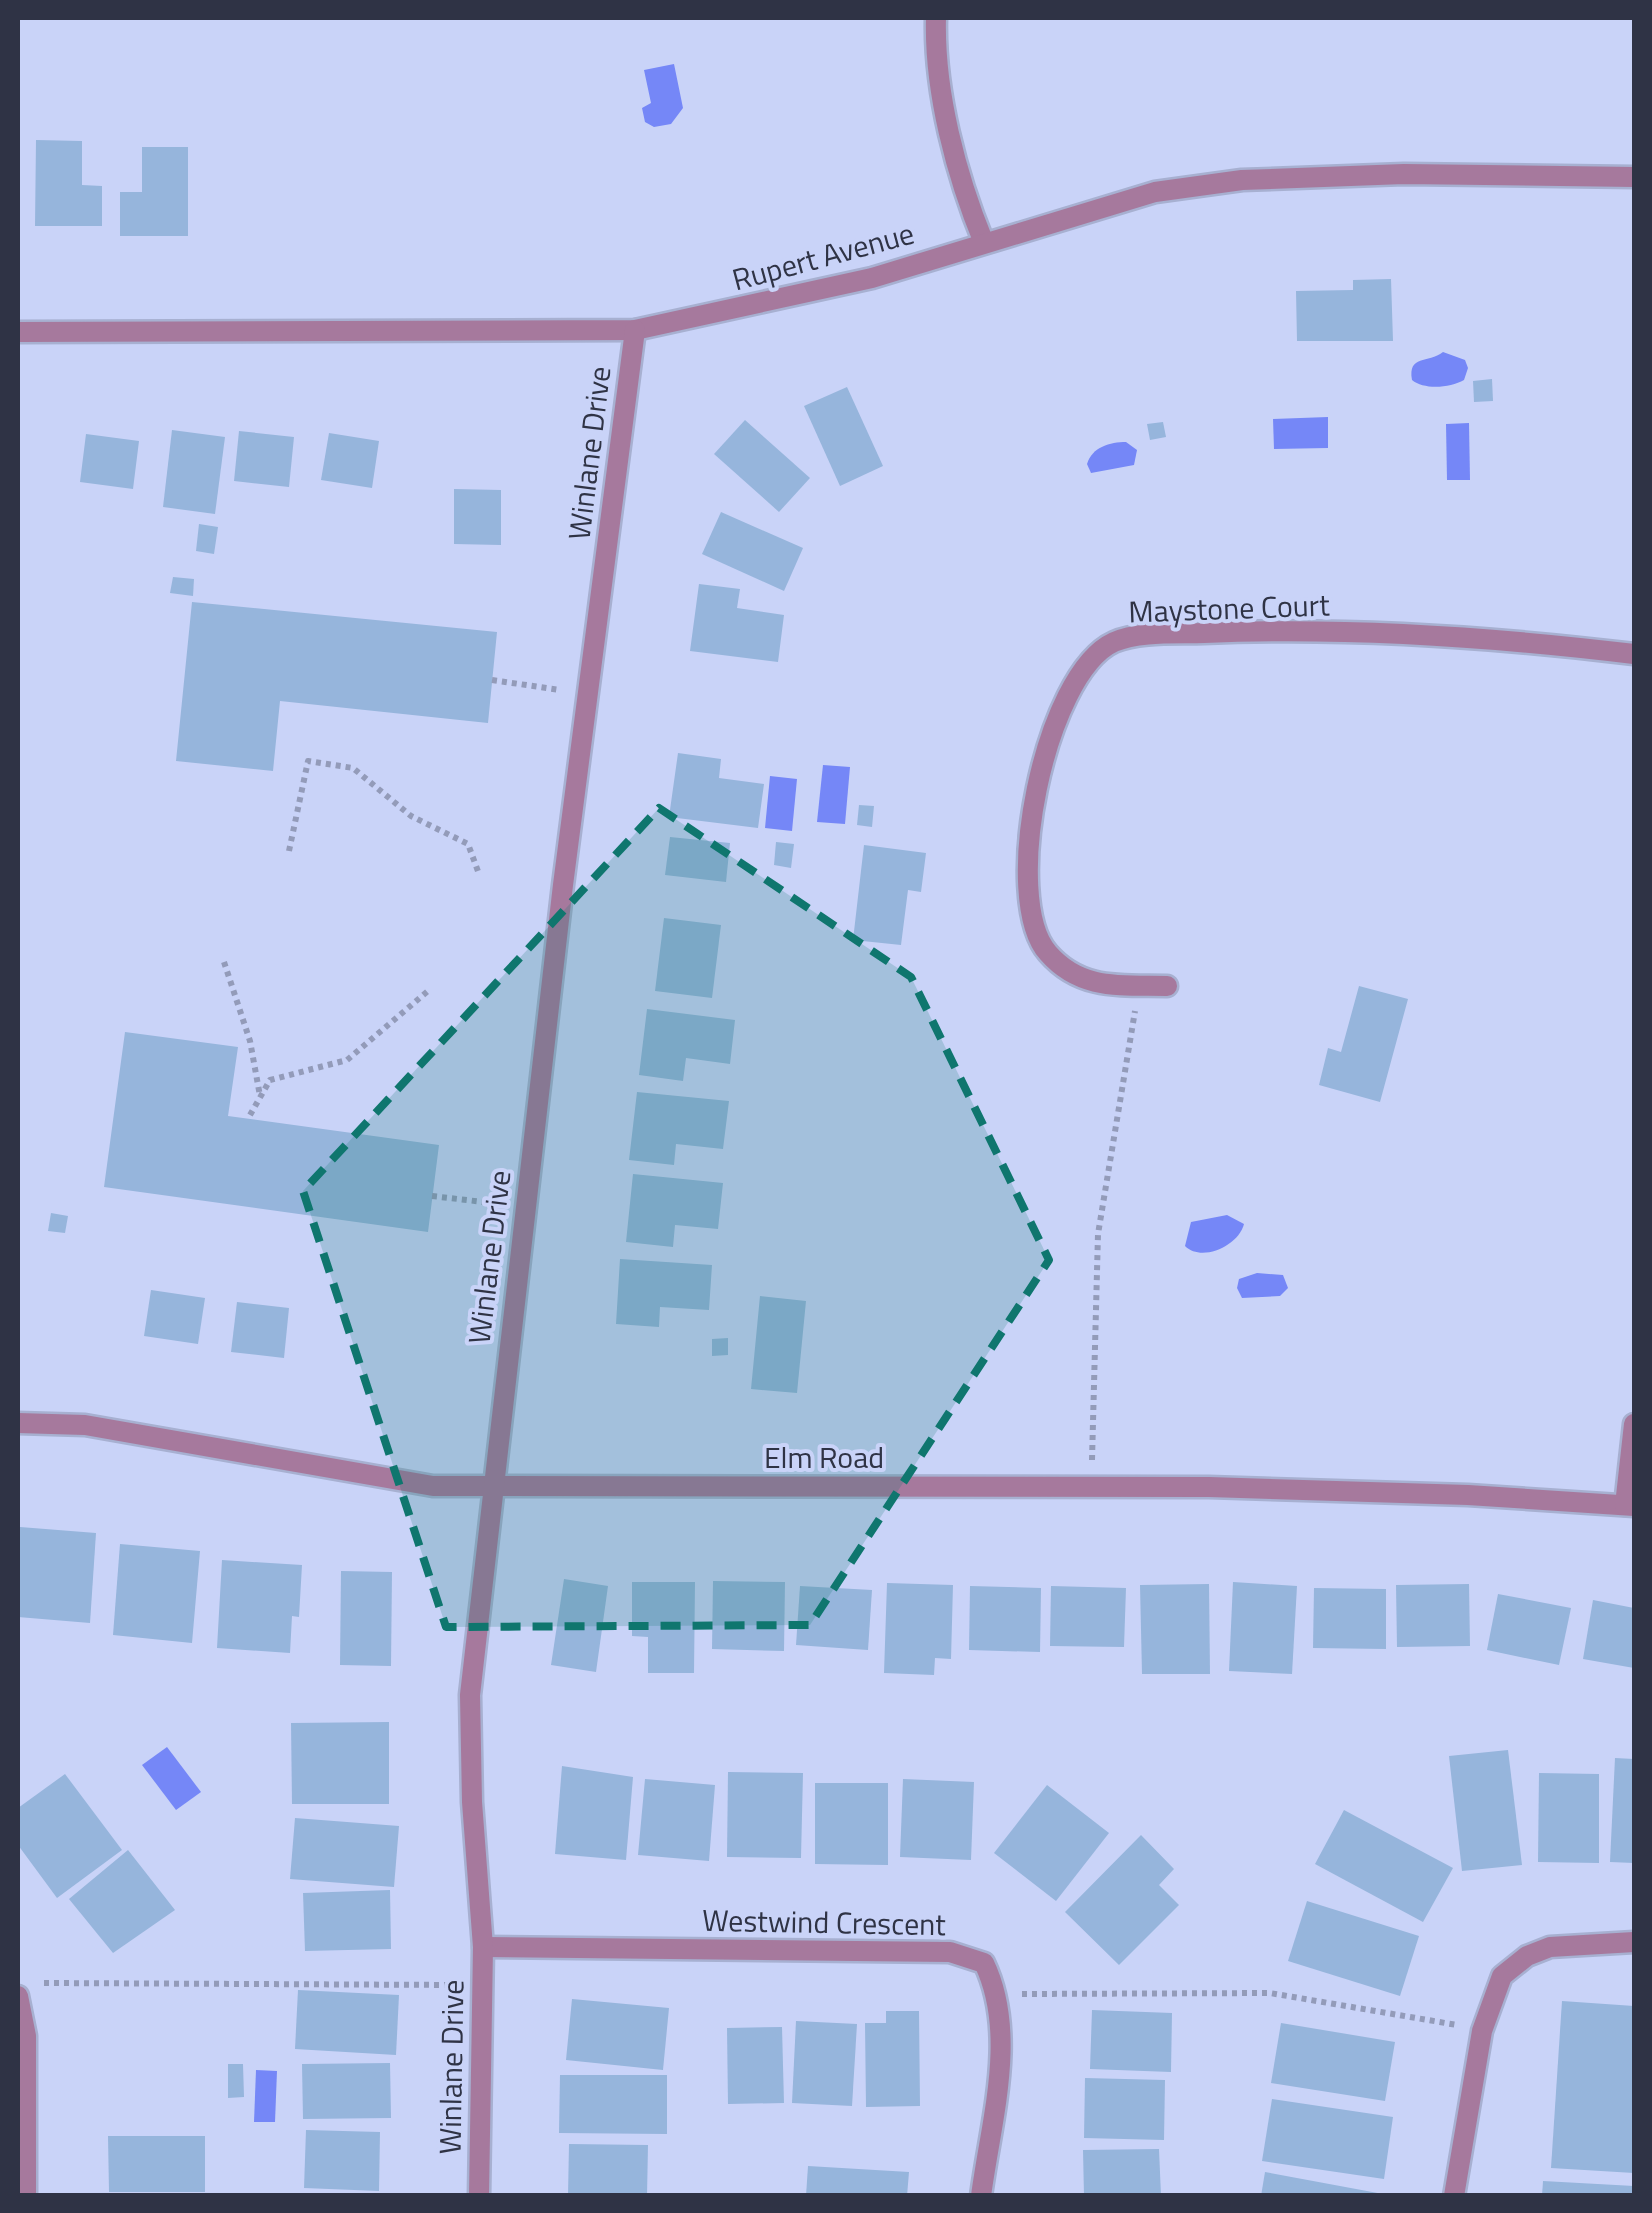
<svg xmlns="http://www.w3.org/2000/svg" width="1652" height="2213" viewBox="0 0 1652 2213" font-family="'Titillium Web',sans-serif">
  <rect width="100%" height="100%" fill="#c9d3f8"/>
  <g fill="#7587f7">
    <path d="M674,64L683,108L671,124L654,127L645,122L642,108L651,103L644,70Z"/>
    <path d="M1443,352L1465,360L1468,368L1464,380C1450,388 1424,390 1412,380C1408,354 1428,364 1443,352Z"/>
    <path d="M1328,417V448L1274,449L1273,419Z"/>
    <path d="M1469,423L1470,480H1447L1446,424Z"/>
    <path d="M1126,442L1137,450L1134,465L1091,473L1087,464C1092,447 1110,442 1126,442Z"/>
    <path d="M823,765L850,767L845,824L817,822Z"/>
    <path d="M770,776L797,779L792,831L765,828Z"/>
    <path d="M1227,1215L1244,1224C1239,1245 1202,1263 1185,1246L1191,1222Z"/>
    <path d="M1257,1273L1283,1275L1288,1288L1280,1296L1242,1298L1237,1288L1239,1279Z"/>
    <path d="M167,1747L201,1792L176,1810L142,1765Z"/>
    <path d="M256,2070L277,2071L275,2122H254Z"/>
  </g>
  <g fill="#96b5dc">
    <path d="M36,140L82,141V185L102,186V226H35Z"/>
    <path d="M142,147H188V236H120V192H142Z"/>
    <path d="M1391,279L1393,341H1297L1296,291L1353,290V280Z"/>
    <path d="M1492,379L1493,401L1474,402L1473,381Z"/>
    <path d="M847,387L883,466L840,486L804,406Z"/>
    <path d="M745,420L810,478L779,512L714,454Z"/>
    <path d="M1163,422L1166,437L1150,440L1147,424Z"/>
    <path d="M172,430L225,437L215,514L163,507Z"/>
    <path d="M239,431L294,437L289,487L234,481Z"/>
    <path d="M329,433L379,441L372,488L321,480Z"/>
    <path d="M86,434L139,441L133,489L80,482Z"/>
    <path d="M454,489L501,490V545L454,544Z"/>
    <path d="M721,512L803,548L784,591L702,554Z"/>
    <path d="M199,524L218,527L214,554L196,551Z"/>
    <path d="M173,577L194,579L193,596L170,593Z"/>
    <path d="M699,584L740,589L737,608L784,615L778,662L690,651Z"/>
    <path d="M192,602L497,632L488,723L280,701L273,771L176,761Z"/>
    <path d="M678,753L721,759L719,778L764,784L758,828L669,817Z"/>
    <path d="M859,805L874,806L872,827L857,825Z"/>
    <path d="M670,837L730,843L726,882L665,875Z"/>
    <path d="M776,842L794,844L791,868L774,865Z"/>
    <path d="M864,845L926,853L921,892L908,890L901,945L853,940Z"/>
    <path d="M664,918L721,925L712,998L655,991Z"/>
    <path d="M1359,986L1408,999L1380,1102L1319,1085L1328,1048L1341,1052Z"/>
    <path d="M647,1009L735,1020L730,1064L686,1058L683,1081L639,1075Z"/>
    <path d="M125,1032L238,1047L228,1116L439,1145L428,1232L104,1187Z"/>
    <path d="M637,1092L729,1101L723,1149L676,1144L674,1165L629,1160Z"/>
    <path d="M633,1174L723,1183L718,1229L675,1225L673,1247L626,1242Z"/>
    <path d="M51,1213L68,1216L65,1233L48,1231Z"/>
    <path d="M620,1259L712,1265L709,1310L660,1307L659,1327L616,1324Z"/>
    <path d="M151,1290L205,1298L198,1344L144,1336Z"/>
    <path d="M760,1296L806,1301L797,1393L751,1389Z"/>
    <path d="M237,1302L289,1308L284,1358L231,1352Z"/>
    <path d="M728,1338V1355L712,1356V1339Z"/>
    <path d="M20,1527L96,1533L90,1623L18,1617Z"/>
    <path d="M120,1544L200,1551L192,1643L113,1635Z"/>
    <path d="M222,1560L302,1565L299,1617L292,1616L290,1653L217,1648Z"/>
    <path d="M341,1571L392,1572L391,1666L340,1665Z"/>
    <path d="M564,1579L608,1586L596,1672L551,1665Z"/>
    <path d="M713,1581L785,1582L784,1651L712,1649Z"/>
    <path d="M632,1582H695L694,1673H648V1637L632,1636Z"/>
    <path d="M1233,1582L1297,1586L1292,1674L1229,1671Z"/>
    <path d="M887,1583L953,1585L951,1659L935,1658L934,1675L884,1673Z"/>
    <path d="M1209,1584L1210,1674H1142L1140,1585Z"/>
    <path d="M1469,1584L1470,1646L1397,1647L1396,1585Z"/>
    <path d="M800,1586L872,1590L868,1650L796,1645Z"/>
    <path d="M970,1586L1041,1588L1040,1652L969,1650Z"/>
    <path d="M1051,1586L1126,1588L1124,1647L1050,1646Z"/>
    <path d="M1314,1588L1386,1589V1649L1313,1648Z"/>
    <path d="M1498,1594L1571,1608L1559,1665L1487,1650Z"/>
    <path d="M1593,1600L1634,1608V1668L1583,1659Z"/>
    <path d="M389,1722V1804H292L291,1723Z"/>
    <path d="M1508,1750L1522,1865L1462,1871L1449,1756Z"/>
    <path d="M1615,1758L1634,1759V1863L1610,1862Z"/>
    <path d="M562,1766L633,1777L626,1860L555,1854Z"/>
    <path d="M728,1772L803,1773L801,1858L727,1857Z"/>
    <path d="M1539,1773L1599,1774V1863L1538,1862Z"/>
    <path d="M65,1774L122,1850L57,1898L18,1845V1808Z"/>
    <path d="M645,1779L715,1785L709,1861L638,1855Z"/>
    <path d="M903,1779L974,1782L971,1860L900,1857Z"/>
    <path d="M815,1783H888V1865L815,1864Z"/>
    <path d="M1047,1785L1109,1833L1056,1901L994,1853Z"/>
    <path d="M1344,1810L1453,1868L1423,1922L1315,1864Z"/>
    <path d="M295,1818L399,1826L394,1887L290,1879Z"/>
    <path d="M1141,1835L1174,1869L1159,1885L1179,1905L1119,1965L1065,1912Z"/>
    <path d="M128,1850L175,1910L113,1953L69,1899Z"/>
    <path d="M390,1890L391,1949L305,1951L303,1893Z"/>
    <path d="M1307,1901L1419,1936L1400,1996L1288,1961Z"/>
    <path d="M298,1990L399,1995L396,2055L295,2049Z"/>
    <path d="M572,1999L669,2008L663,2070L566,2060Z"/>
    <path d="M1562,2001L1634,2006V2173L1551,2168Z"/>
    <path d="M1092,2010L1172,2013L1171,2072L1090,2069Z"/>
    <path d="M886,2011H919L920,2106L866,2107L865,2023H886Z"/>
    <path d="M796,2021L857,2024L852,2106L792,2103Z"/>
    <path d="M1281,2023L1395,2042L1385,2101L1271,2083Z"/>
    <path d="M782,2027L784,2103L728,2104L727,2028Z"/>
    <path d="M390,2063L391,2118L303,2119L302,2064Z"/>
    <path d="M228,2064H243L244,2097L228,2098Z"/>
    <path d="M560,2075H667V2134L559,2133Z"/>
    <path d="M1085,2078L1165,2080L1164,2140L1084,2138Z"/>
    <path d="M1272,2099L1393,2117L1384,2179L1262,2161Z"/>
    <path d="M306,2130L380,2132L379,2191L304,2188Z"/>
    <path d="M108,2136H205V2192H109Z"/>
    <path d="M569,2144L648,2145L647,2196H568Z"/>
    <path d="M1159,2149L1161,2196H1084L1083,2150Z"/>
    <path d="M808,2166L909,2172L907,2196H806Z"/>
    <path d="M1265,2172L1383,2194V2196H1261Z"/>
    <path d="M1543,2181L1634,2186L1633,2196H1542Z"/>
  </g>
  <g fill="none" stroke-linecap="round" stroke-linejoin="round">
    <g stroke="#a7b0d1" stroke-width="25">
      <g id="minor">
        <path d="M936,18C934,91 956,175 984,243"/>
        <path d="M18,332L635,330L872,278L1155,192L1242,180L1404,174L1634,177"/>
        <path d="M1167,986C1122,985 1081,991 1048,953C1000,899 1044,674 1114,642C1139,631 1178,634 1204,633C1347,627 1493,637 1634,654"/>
        <path d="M18,1423L85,1425L433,1486L1209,1487L1468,1495L1634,1506"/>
        <path d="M1625,1505L1634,1424"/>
        <path d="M483,1947L950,1952L984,1963C1018,2034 991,2120 981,2196"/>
        <path d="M18,1996L26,2036V2196"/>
        <path d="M479,2196L483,1947L472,1802L470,1695L563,885L635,330"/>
        <path d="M1454,2196L1482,2031L1502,1976L1527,1956L1550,1947L1634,1942"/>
      </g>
    </g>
    <g stroke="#939bb9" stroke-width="6" stroke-dasharray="5 5" stroke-linecap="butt">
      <path d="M492,680L560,690"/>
      <path d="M289,851L308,761L353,768L411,816L468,844L479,874"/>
      <path d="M224,962L250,1041L260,1096"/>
      <path d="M250,1115L270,1080L347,1060L428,991"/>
      <path d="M432,1196L501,1204"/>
      <path d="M1092,1460L1098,1234L1135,1011"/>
      <path d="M44,1983L456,1985"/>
      <path d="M1022,1994L1270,1993L1457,2025"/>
    </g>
    <use href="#minor" stroke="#a6799d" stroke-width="20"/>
  </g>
  <path fill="#0f766e" fill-opacity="0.2" stroke="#0f766e" stroke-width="8" stroke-dasharray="20 12" stroke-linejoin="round" d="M659,808L911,977L1049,1260L810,1625L446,1627L303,1191Z"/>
  <g text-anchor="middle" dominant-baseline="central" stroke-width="8" stroke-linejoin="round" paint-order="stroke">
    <g font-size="30" fill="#2f3345" stroke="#c9d3f8">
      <text transform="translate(823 256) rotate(-15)">Rupert Avenue</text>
      <text transform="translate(589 453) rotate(-83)">Winlane Drive</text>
      <text transform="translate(1229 608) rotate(-2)">Maystone Court</text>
      <text transform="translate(489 1257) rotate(-83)">Winlane Drive</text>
      <text x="824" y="1457">Elm Road</text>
      <text transform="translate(824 1922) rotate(1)">Westwind Crescent</text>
      <text transform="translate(451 2067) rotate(-89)">Winlane Drive</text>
    </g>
  </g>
  <rect width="1652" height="2213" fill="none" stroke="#2f3345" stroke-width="40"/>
</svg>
